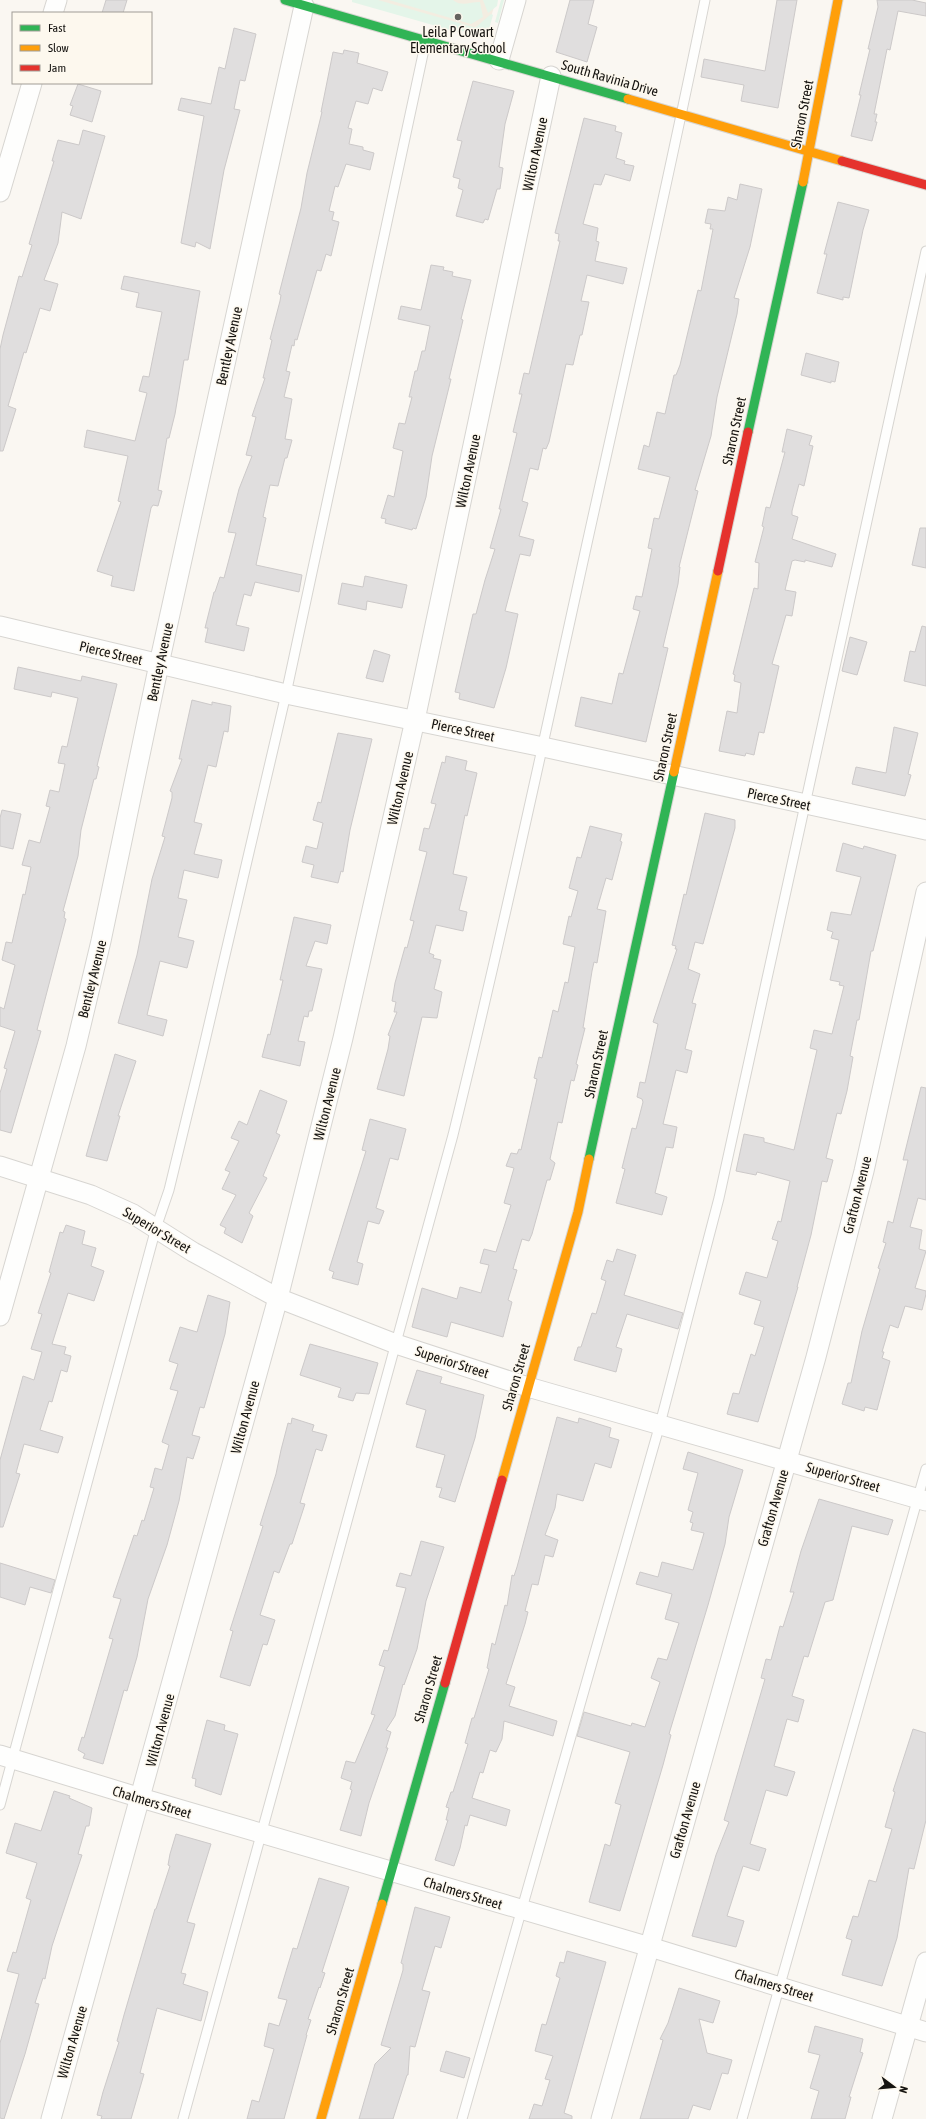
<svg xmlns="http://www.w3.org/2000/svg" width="926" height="2119" viewBox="0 0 926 2119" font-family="'Asap Condensed',sans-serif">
  <rect width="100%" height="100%" fill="#faf7f2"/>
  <path fill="#f3ede1" d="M365,0H496L486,34Z"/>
  <g fill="#e4f5e9">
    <path d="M352,0H378L473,27H476L491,14L493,15L489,29L482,34V38L470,36V33L462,31L461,33L352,2Z"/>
    <path d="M389,0H453C461,7 470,2 480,2L483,17L471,24Z"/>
    <path d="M483,0H498L497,6L488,13Z"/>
    <path d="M501,0H504L498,23L495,22Z"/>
  </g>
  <g fill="#e0dede" stroke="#ccc9c9">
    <path d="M106,0H127L123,13H102Z"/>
    <path d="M570,0H594L588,24L597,27L587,62L556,52Z"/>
    <path d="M777,0H797L778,108L741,101L744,85L701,77L704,59L765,71Z"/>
    <path d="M877,0H912L926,3V16L898,11L890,50L887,49L874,114H877L875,122H877L872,141L851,136L861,95H859L870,49H868L878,7Z"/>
    <path d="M234,28L256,34L245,81L240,80L234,109L240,110L224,170L210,249L196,242L195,247L181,243L204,116L178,110L181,98L211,104L219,67L225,69Z"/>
    <path d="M344,50L359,53L357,63L388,72L382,91L373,88L368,104L356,101L348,128L352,129L349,144L363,147V150L374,153L370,170L346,164L338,187L335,186L329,211L334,212L332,220L339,222L331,256L326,254L321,271L317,270L297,340L295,339L294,346L292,345L286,371L290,372L284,397L292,399L285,439L292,440L287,458H285L278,486L270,485L263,517L266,518L256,565L302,575L299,592L255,582L251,596L244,594L236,625L249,628L244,651L205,642L208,628H205L214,592H215L220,577L224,578L236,533L228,532L239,489L252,456L246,455L256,417L252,416L265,378H263L272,340L270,339L280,301L281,295L279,294L301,208L307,173L322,112H321L333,52L343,54Z"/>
    <path d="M473,81L514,91L505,124L499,167L503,168L500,189H497L488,220L485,219L483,223L456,216L463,190L458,188L460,179L453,177L462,141L457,140Z"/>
    <path d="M78,84L101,91L92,122L70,115L73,106L70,105Z"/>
    <path d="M584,118L616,126L615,131L622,133L616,158L625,161L624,164L634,166L630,181L605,174L601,185L594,184L583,224L598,228L596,241L599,242L595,261L627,268L623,284L587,275L581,301L589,302L582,335H580L573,365L566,364L549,442L546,449L543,448L538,470L530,468L522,501L528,503L519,536L534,540L530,556L520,554L505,611L518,614L506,668L494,708L459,699L460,693L455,692L473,614H476L485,580L495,549L490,548L501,509H499L517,433L513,432L522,394H519L524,373L529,374L560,241H558L559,234L555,233Z"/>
    <path d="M83,130L105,136L81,219L62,212L58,243L44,280L58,284L50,311L40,308L26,353L24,352L8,406L16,409L3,451H0V349L3,335L19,276L22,277L32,245L29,244L54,161H52L58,140L79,145Z"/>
    <path d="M740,184L762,189L750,247L734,298L739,299L737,314L717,397L711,436L695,490L698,491L679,567H680L678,584L663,647L668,648L646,742L575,726L581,697L612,704L619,673L623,674L640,611L633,609L636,596L642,597L652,549L648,548L654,518L659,519L670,477L638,469L644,445L649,447L657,412L665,414L674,375H676L680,365L698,290L701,291L713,229H710L711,224L705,223L708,209L725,211L728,197L737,200Z"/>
    <path d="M838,202L869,210L863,230L849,298L843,297V300L817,293L827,254H824Z"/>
    <path d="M431,265L444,267L443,270L453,272L452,276L471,280L461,319L463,320L449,379H451L432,456L426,497L416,529L413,528L412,530L385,523L386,519L381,518L388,495L394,497L403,451L393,448L399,423L405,424L412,397H409L415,371H417L422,351H425L430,326L398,319L401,306L421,310Z"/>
    <path d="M124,276L200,291L188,360H184L175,414L169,438H167L158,490L162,491L158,506L153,505L151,508L134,591L111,586L113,576L97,571L121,502L118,501L128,456L84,447L87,430L135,441L147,393L139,391L143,376L149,377L162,312L136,307L139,293L121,289Z"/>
    <path d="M806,353L839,362L835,382L831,381V383L801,375Z"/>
    <path d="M787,429L812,436L809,445L813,446L804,486L799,484L792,511V515L798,517L792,539L836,554L832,567L805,560V562L795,560L792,561L785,590L796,592L792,616L786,615L772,664L779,666L764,733L759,732L754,755L746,753L745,756L719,751L727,711L737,713L741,683L734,681L735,675L733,674L754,588L758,589L759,563L755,562L764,527L762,526L766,507L770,508L785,452H782Z"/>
    <path d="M920,528H926V568L912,565Z"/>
    <path d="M365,576L407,585L402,608L367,601L366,610L338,604L342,583L363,587Z"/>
    <path d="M922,626L926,627V686L904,681L910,651L915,652Z"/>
    <path d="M850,637L867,642L857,675L842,671Z"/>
    <path d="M374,650L390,655L383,682L366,678Z"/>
    <path d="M18,667L81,681L82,676L117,684L97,766L99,767L96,779H94L81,830L78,856L63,911L65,912L64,918L66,919L37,1030L41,1031L11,1133L0,1130V1093L7,1069L4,1068L15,1031L0,1026V1007L4,1009L15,965L2,960L6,942L12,943L23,894L25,895L31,867L22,865L29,840L40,843L50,807L46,806L50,790L59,792L65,764L58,763L62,746L67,747L78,698L52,692L51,697L14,689Z"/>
    <path d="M192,700L212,705V702L231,706L228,732L224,731L216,767L208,765L194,822L202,824L194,854L222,860L218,878L184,870L178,898L187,900L178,937L194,941L187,968L160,961L147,1015L167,1020L163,1036L118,1023L137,955L152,879L165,837L162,836L172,798V792L170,791L182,759H179Z"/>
    <path d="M894,727L918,733L908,774L911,775L905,796L852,784L856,767L886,773Z"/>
    <path d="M338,733L372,739L350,830L343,872L341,871L338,883L311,877L314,865L302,862L306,846L317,849L323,823L313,820L318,802L321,803Z"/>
    <path d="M446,756L467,761L465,770L477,773L467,816L465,815L453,874L467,877L459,910L467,912L463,931L436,925L429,953L434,955L433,958L441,960L434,989L442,992L437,1018L422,1017L404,1096L377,1089L388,1049L390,1036L388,1035L397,1012H394L396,1002L392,1001L395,983L405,947L407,948L414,921L410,920L427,852L419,850L424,828L429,829L436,804L431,803L442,762L445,763Z"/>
    <path d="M2,810L21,814L13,849L0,846V818Z"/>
    <path d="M705,813L735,820V828L703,944L695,942L688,969L700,974L692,1003L696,1004L685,1049L692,1051L687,1073L676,1070L663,1124L677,1127L673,1148L666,1147L655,1193L667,1197L662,1215L616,1203L625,1169L622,1168L632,1128L636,1129L643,1102L642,1099L637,1097L640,1082L645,1083L658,1024L653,1022L677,949H675L676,946L672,945L684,894L686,895Z"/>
    <path d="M590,826L622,834L620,841L622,842L612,880L606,878L597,909L606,911L597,963L594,962L592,971L583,1028H585L576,1064L578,1065L574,1081L571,1080L562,1123L558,1122L550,1159L555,1163L550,1180H547L532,1234L529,1241L522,1239L513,1269L517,1270L508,1300L512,1302L503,1337L451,1322L447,1337L412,1327L422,1288L457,1299L460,1287L481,1293L489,1265L480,1263L484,1249L496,1252L511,1205L504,1203L514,1168L506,1166L511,1153L517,1154L519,1149L521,1150L537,1079L534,1078L539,1057L542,1058L553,1010L558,1012L565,982L568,983L575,947L563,944L569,916L571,917L578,891L569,888L577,857L581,858Z"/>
    <path d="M843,843L863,849L864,846L896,855L873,951H871L859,1020H857L850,1056L853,1057L847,1091L841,1114L837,1113L826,1158L833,1160L827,1182L822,1181L811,1235L797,1287H798L758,1422L727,1414L733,1393L739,1394L751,1354L755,1356L764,1327L754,1324L761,1301L739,1294L746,1272L767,1278L778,1241L772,1239L778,1221L781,1222L790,1181L757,1172L756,1175L736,1171L744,1134L764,1138V1142L794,1150L817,1050L810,1048L814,1030L832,1034L844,986L839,985L840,982L830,980L839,940L831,938L833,932L827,930L831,912L851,915L861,877L836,871Z"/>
    <path d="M294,917L331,925L327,944L315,941L306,966L322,969L312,1011H309L308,1017L304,1016L298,1041L305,1042L300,1066L262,1057L268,1034L270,1035L283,980H280Z"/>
    <path d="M115,1054L136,1061L118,1116H120L107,1161L86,1156Z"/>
    <path d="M921,1087L926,1088V1200L918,1198L910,1227L922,1230L919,1249L926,1251L915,1288L926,1291V1294L922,1310L905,1306L898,1328L890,1325L882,1352H884L882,1358L890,1361L877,1410L865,1407L864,1411L842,1404L848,1383H851L862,1331L880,1269L878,1268L886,1243L883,1242L888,1221L893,1223L908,1160H903Z"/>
    <path d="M260,1090L287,1101L276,1133L280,1135L263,1176L267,1178L249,1213L253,1216L242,1243L224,1233L226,1228L220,1225L236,1195L222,1189L230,1172L225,1170L239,1141L231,1138L239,1121L247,1125Z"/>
    <path d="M370,1119L406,1129L398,1160L390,1158L376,1208L384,1211L379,1224L368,1221L357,1262L363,1264L358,1285L332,1278L334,1272L329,1270L366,1151L362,1150Z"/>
    <path d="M66,1225L85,1231L82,1244L96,1248L91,1266L104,1271L94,1301L68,1293L52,1344L66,1347L64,1354L71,1356L67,1372L61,1370L52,1402L49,1401L40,1430L63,1437L58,1453L24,1444L16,1473L20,1474L3,1527H0V1460L23,1376L34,1380L42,1352L31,1349L42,1314L38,1313L51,1273L49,1272L60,1232L63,1233Z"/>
    <path d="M617,1249L636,1255L624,1295L683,1313L678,1329L627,1314L616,1347L622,1349L616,1372L574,1360L578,1347H581L592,1313L596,1314L606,1281L601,1279L607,1260L613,1262Z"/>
    <path d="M208,1295L230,1302L225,1334L204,1408L200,1407L192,1435L200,1437L193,1459L187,1457L179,1501L167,1545L148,1599L137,1657L127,1691L124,1690L103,1764L83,1758L85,1754L78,1750L82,1737L84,1738L113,1639L109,1638L121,1599L113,1597L134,1535L137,1536L142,1520L144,1521L154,1488L150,1487L155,1468L162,1470L169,1445L162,1442L178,1391L170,1389L178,1364L169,1361L180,1327L197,1332Z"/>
    <path d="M310,1344L378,1363L369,1394L356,1393L353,1401L338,1397L341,1388L300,1375Z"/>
    <path d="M417,1370L442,1377L440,1383L484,1395L475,1438L455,1502L439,1497L442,1488L436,1487L445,1455L416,1447L426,1410L406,1404Z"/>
    <path d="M557,1417L578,1423L579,1418L611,1428L609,1437L619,1440L611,1468L595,1463L583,1501L557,1494L555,1508L545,1535L558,1540L553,1557L545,1555L538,1585L532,1584L525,1611L528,1612L525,1624L506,1684L515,1687L509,1706L557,1721L553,1736L504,1721L502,1739L496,1752L490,1750L483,1773L480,1772L472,1798L510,1810L506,1826L470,1815L467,1826L465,1825L460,1848L454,1866L435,1860L448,1820H446L449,1808L446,1807L451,1792H453L468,1744L465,1743L472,1718H474L489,1669L487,1668L492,1643L495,1645L505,1605L507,1606L512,1575L514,1576L517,1567Z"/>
    <path d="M292,1418L314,1425L312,1431L327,1435L322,1451L316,1449L300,1503L305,1504L292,1544H290L279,1573L274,1571L260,1615L275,1620L267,1645L263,1644L250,1686L220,1677L233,1631L230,1630L263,1526L260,1525L276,1474L281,1450L288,1423L291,1424Z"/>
    <path d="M688,1452L743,1470L729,1517L725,1544L708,1605L669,1734L671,1735L663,1765L620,1911L589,1902L605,1844L610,1846L621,1805L615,1803L630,1752L577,1736L584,1712L631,1726L632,1723L645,1727L660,1682L651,1678L658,1658L667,1660L679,1623L665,1619L672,1594L636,1584L640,1572L658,1577L662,1562L693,1570L704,1533L691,1530L693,1523L690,1522L693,1512L688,1510L698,1473L683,1469Z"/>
    <path d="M819,1499L893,1520L888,1535L852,1526L833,1600L825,1602L808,1657L804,1656L792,1696L804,1700L798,1722L787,1719L774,1766L795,1772L787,1796L766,1790L750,1844L766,1849L759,1871L743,1866L727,1916L744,1921L736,1947L692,1936L716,1855L729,1822L724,1820L765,1679L761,1678L766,1659L771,1660L780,1626L783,1627L794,1592H790L801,1551Z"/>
    <path d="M421,1541L444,1547L426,1601L417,1649L404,1685L403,1684L395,1716L386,1730L391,1732L386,1748H388L369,1803L361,1836L340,1830L352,1790L350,1789L352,1782L341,1778L346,1761L355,1763L375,1715L371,1714L385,1667L379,1665L384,1650L388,1651L406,1588L396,1586L400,1573L411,1576Z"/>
    <path d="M0,1563L55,1580L51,1593L30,1587L25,1605L0,1597Z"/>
    <path d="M207,1720L225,1725L224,1730L238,1734L221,1795L195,1786L196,1779L192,1778Z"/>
    <path d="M913,1729L926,1733V1820L914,1869L909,1868L897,1938L882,1986L842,1975L852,1940L846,1938L853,1916L858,1917L869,1880L876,1882L892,1829L885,1827L895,1792L893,1791Z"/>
    <path d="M54,1791L70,1796L69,1798L92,1808L89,1826H86L78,1854L82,1855L52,1946L45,1979L43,1978L35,2003L39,2004L25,2054L4,2119L0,2118V2043L19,1974L7,1971L13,1952L16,1953L31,1900L26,1898L37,1863L6,1853L15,1823L41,1831Z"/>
    <path d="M176,1834L211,1844L187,1922L195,1924L181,1973L186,1974L183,1984L208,1992L201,2021L157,2008L140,2073L144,2074L131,2119H101L102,2116L97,2115L103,2092L119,2042L117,2041L124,2015L155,1909H156L170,1866L168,1865L170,1854Z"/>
    <path d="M319,1878L349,1887L322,1972L325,1973L320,1988L319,1987L308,2019L311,2020L306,2035H307L284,2119H247L252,2100L259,2102L274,2049L264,2046L269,2023L279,2026L287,2000L278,1998L293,1948L297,1949Z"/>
    <path d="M415,1907L450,1917L441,1948L435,1946L422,1990L430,1992L415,2047L410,2046L408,2075H407L393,2119H359L375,2064L391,2048L381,2045L403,1970V1964L401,1963Z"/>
    <path d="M567,1951L606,1962L564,2113L572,2116V2119H529L534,2104L542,2106L550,2080L545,2079L553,2056L535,2051L542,2024L546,2025L560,1978L556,1976L560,1962L564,1963Z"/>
    <path d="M679,1988L720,2001L713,2023L699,2019L707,2053L732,2060L728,2074L722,2073L710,2110L693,2105L688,2119H640L663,2040L660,2039L668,2023Z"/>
    <path d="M815,2026L863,2039L860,2052L863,2053L849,2097H851L845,2119H811L819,2091L810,2088L820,2055L808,2052Z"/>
    <path d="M446,2051L470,2058L464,2078L440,2071Z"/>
  </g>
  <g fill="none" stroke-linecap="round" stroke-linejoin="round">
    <g stroke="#d7d5d1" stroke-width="11">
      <g id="lane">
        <path d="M0,1805L156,1228L169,1190L202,1054L286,694L426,40"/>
        <path d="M183,2119L453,1135C501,940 543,744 586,548C626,366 668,183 705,0"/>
        <path d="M462,2119L660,1424L719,1198L926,251"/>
        <path d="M742,2119L926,1469"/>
      </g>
    </g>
    <g stroke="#d7d5d1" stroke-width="21">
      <g id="street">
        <path d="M53,13L57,0"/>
        <path d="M499,60L516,0"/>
        <path d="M0,192L32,83"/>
        <path d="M0,626L286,694L543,747L926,830"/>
        <path d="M0,1166L91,1195L133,1214L193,1252L278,1298L396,1344L528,1387L926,1501"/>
        <path d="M0,1316L76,1046L101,941L159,664L304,6"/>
        <path d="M0,1755L141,1798L650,1947L926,2032"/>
        <path d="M51,2119L278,1298L343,1038L415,720L551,76"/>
        <path d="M601,2119L816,1357L864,1171L926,892"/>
        <path d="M882,2119L926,1962"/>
      </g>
    </g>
    <g stroke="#d7d5d1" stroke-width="11">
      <g id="fast">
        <path d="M285,0L628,99"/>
        <path d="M748,432L803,182"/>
        <path d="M589,1159L674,772"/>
        <path d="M382,1904L445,1683"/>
      </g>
    </g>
    <g stroke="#d7d5d1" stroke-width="11">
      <g id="slow">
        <path d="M628,99L842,161"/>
        <path d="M803,182L838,0"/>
        <path d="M674,772L718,571"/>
        <path d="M502,1480L578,1212L589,1159"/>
        <path d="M321,2119L382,1904"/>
      </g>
    </g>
    <g stroke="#d7d5d1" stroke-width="11">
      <g id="jam">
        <path d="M842,161L926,185"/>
        <path d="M718,571L748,432"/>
        <path d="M445,1683L502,1480"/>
      </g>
    </g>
    <use href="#lane" stroke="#fefefd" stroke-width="9"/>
    <use href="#street" stroke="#fefefd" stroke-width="19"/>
    <use href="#fast" stroke="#30b455" stroke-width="9"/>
    <use href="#slow" stroke="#ff9f0a" stroke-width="9"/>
    <use href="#jam" stroke="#e5322d" stroke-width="9"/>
  </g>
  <circle fill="#65635f" stroke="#fdf8ee" stroke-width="1.5" cx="458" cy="17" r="4"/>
  <g text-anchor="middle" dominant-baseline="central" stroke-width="3" stroke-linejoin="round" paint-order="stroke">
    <g font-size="14" fill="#151310" stroke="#fdf8ee">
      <text x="458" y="32">Leila P Cowart<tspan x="458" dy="16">Elementary School</tspan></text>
    </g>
    <g font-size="14" fill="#151310" stroke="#fdf8ee">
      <text transform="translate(610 78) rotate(16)">South Ravinia Drive</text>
      <text transform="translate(802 114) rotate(-79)">Sharon Street</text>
      <text transform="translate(535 154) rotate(-78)">Wilton Avenue</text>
      <text transform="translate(229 346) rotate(-78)">Bentley Avenue</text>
      <text transform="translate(734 431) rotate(-78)">Sharon Street</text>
      <text transform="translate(468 471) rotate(-78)">Wilton Avenue</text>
      <text transform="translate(111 653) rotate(13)">Pierce Street</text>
      <text transform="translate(160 662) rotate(-78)">Bentley Avenue</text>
      <text transform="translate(463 730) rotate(12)">Pierce Street</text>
      <text transform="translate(665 747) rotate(-78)">Sharon Street</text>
      <text transform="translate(400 788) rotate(-77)">Wilton Avenue</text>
      <text transform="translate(779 799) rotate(12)">Pierce Street</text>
      <text transform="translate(92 979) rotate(-76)">Bentley Avenue</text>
      <text transform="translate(596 1064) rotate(-78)">Sharon Street</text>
      <text transform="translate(327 1104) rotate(-76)">Wilton Avenue</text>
      <text transform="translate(857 1195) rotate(-76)">Grafton Avenue</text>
      <text transform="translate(157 1230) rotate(31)">Superior Street</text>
      <text transform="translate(452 1362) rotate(18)">Superior Street</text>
      <text transform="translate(516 1377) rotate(-74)">Sharon Street</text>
      <text transform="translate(245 1417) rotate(-75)">Wilton Avenue</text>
      <text transform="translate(843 1477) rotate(16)">Superior Street</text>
      <text transform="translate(773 1508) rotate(-74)">Grafton Avenue</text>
      <text transform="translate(428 1689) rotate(-74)">Sharon Street</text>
      <text transform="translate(160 1730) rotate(-75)">Wilton Avenue</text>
      <text transform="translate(152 1802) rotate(17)">Chalmers Street</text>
      <text transform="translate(685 1820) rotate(-74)">Grafton Avenue</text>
      <text transform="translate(463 1893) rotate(17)">Chalmers Street</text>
      <text transform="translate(774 1985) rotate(17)">Chalmers Street</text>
      <text transform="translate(340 2001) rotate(-74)">Sharon Street</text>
      <text transform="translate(72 2042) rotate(-74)">Wilton Avenue</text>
    </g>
  </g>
  <rect x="12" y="12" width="140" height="72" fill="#fdf8ee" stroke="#a09c95"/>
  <rect x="20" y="25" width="20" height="6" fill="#30b455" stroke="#a09c95"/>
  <text x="48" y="32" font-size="12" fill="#151310">Fast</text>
  <rect x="20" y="45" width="20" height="6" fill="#ff9f0a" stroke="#a09c95"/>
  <text x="48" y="52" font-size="12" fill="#151310">Slow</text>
  <rect x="20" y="65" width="20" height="6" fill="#e5322d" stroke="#a09c95"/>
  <text x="48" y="72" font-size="12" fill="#151310">Jam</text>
  <g transform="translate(894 2087) rotate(106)" stroke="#fdf8ee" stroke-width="3" paint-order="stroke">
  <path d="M0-3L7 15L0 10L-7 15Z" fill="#151310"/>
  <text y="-6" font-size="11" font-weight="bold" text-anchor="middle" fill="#151310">N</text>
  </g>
</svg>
